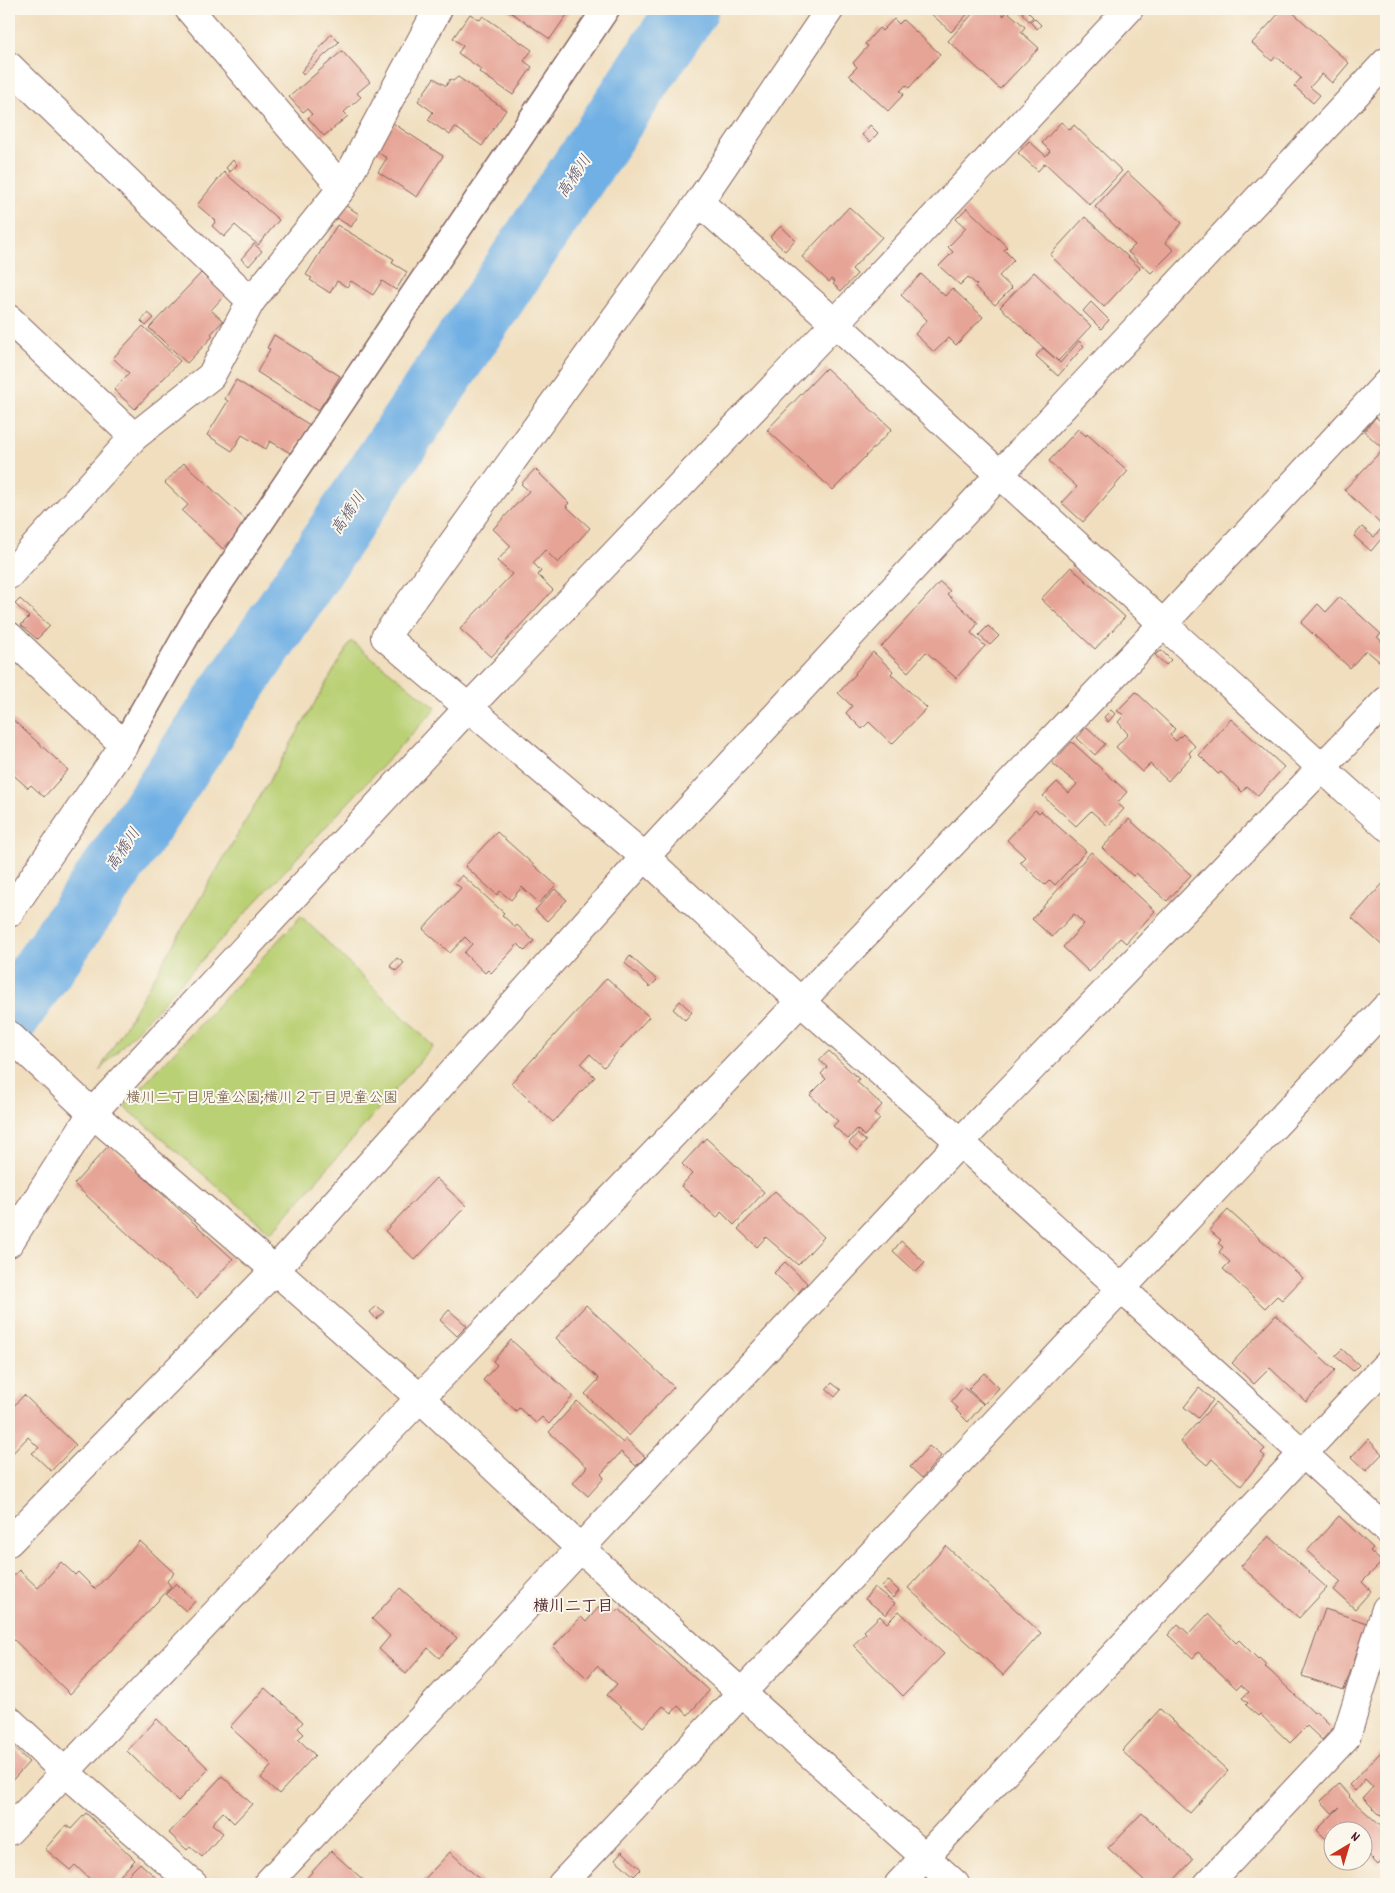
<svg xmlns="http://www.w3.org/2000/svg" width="1395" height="1893" viewBox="0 0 1395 1893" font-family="Dekko,'Klee One',sans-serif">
  <rect width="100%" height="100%" fill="#fbf7ec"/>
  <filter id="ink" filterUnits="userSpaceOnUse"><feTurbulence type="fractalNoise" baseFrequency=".02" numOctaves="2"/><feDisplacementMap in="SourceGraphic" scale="10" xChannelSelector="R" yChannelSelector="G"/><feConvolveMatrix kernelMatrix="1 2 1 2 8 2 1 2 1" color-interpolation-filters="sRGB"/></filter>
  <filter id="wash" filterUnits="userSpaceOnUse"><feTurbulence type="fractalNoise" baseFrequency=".0096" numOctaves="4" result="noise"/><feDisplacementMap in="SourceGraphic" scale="20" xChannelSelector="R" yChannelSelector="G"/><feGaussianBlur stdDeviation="1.12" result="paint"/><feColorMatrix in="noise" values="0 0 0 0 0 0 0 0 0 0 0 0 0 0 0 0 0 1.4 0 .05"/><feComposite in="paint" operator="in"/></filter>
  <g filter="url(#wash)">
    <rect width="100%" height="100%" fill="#f0debe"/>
    <g fill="#bad075" stroke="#827850">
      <path d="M351,641L436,708L99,1071Z"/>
      <path d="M301,916L433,1046L271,1233L124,1106Z"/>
    </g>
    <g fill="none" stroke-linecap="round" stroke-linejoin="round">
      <path stroke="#71b0e4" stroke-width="61" d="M9,1017L112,869L688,9"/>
    </g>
    <g id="blocks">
      <g fill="#e6a496">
        <path d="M506,9H571L550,39Z"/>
        <path d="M926,9H972L951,32Z"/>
        <path d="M977,9H996L1004,16L1007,11L1025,27L1021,32L1039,48L1000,89L948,41Z"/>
        <path d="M1025,9L1033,17L1029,21L1022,13Z"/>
        <path d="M1283,9H1289L1349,63L1332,83L1322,74L1310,87L1320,95L1313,103L1294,86L1301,78L1276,56L1272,61L1252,43Z"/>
        <path d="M470,14L480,20L483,16L532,50L524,61L532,67L513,95L479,72L481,69L458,53L463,46L453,38Z"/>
        <path d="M1034,18L1041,25L1037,29L1030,22Z"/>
        <path d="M894,19L899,24L903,20L940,54L909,88L906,85L900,91L904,94L888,111L849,75L857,67L853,63L868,46L865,44L879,28L882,31Z"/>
        <path d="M331,34L339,42L303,75L301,72Z"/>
        <path d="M342,51L370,82L357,93L361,97L344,112L348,116L324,136L308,118L312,114L307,109L303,112L289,97Z"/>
        <path d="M458,77L506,110L482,146L455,127L450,135L428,120L433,112L418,101L434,78L446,86L450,79L453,81Z"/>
        <path d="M388,120L443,156L417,197L378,172L387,158L370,148Z"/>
        <path d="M1061,122L1070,130L1074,125L1122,171L1090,205L1045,163L1038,171L1018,153L1029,141L1046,156L1050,151L1042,143Z"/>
        <path d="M870,125L878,133L870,142L862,135Z"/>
        <path d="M233,160L237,165L230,172L226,168Z"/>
        <path d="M224,172L279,220L258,245L235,225L224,237L212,226L216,221L197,205Z"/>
        <path d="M1127,172L1182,223L1165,242L1174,250L1151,273L1128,252L1135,245L1095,207Z"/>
        <path d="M337,200L359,214L351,227L329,213Z"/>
        <path d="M849,207L882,237L852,269L857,274L841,291L833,284L835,282L831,279L829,282L802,257Z"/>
        <path d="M967,208L1007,247L1004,250L1014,260L999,276L1012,288L995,305L975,287L977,285L968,277L960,285L939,266L953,252L948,247L966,228L956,219Z"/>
        <path d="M1085,217L1140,268L1104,307L1050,255Z"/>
        <path d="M337,225L394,259L392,263L407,272L396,290L382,281L373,295L351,281L347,287L337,281L330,293L310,280L312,278L306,275Z"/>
        <path d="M781,226L795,240L785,251L770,237Z"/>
        <path d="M254,244L262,251L249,266L241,259Z"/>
        <path d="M1034,272L1091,326L1058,361L1000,307Z"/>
        <path d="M201,273L225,295L211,310L223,321L211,334L213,336L187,363L149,328Z"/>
        <path d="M921,274L945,296L952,288L983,317L956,345L949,338L934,352L915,334L927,320L901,295Z"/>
        <path d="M1091,302L1109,320L1101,329L1083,311Z"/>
        <path d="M148,313L154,318L146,326L141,321Z"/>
        <path d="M143,326L180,361L135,409L114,390L129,373L113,358Z"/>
        <path d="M274,335L340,376L318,411L257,372L270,349L267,348Z"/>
        <path d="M1079,341L1084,346L1058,376L1036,356L1043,348L1060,363Z"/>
        <path d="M826,368L892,429L833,490L767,430Z"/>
        <path d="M236,380L310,425L292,454L270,441L266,449L242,435L232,451L207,435L228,401L225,399Z"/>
        <path d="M1376,417L1386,426V529L1344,490L1383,449L1364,431Z"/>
        <path d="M1078,429L1086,436L1087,434L1128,471L1083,522L1062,503L1077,487L1049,461Z"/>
        <path d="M184,463L248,522L223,549L182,511L188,505L165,483Z"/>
        <path d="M535,469L569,503L566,506L590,528L558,563L545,550L533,563L541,571L538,575L553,590L491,657L460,629L512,574L497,561L511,546L493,529L529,491L521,484Z"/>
        <path d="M1362,527L1374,537L1381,529L1386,533L1371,551L1354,536Z"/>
        <path d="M1071,567L1125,617L1095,649L1041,599Z"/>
        <path d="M940,582L950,591L947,594L978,623L971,633L985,646L956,678L926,652L908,672L881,647Z"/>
        <path d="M1340,597L1381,634L1377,637L1386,645V655L1380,662L1366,650L1350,668L1301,623L1318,604L1326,612Z"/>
        <path d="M20,599L50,626L37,639L21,625L29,617L15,604Z"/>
        <path d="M988,626L999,636L990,645L979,635Z"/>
        <path d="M1162,651L1171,660L1166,665L1155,655L1159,652Z"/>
        <path d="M873,652L893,671L891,674L927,708L892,744L869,722L862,729L846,713L852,706L838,693L856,674L855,673Z"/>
        <path d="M1136,692L1175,729L1170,735L1176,741L1183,734L1195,746L1189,753L1191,756L1168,781L1150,764L1142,772L1116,747L1128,734L1118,722L1124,715L1117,711Z"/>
        <path d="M1111,710L1115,714L1108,722L1104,717Z"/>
        <path d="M12,719L68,770L44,797L31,785L28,788L9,771V723Z"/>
        <path d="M1231,719L1284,767L1258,796L1247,786L1242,792L1221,772L1218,774L1199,755Z"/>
        <path d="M1087,727L1105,744L1095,755L1077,738Z"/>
        <path d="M1072,742L1127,792L1117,803L1124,809L1108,826L1091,811L1076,826L1043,796L1057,782L1069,793L1077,784L1052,763Z"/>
        <path d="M1035,810L1039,813L1041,811L1086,851L1055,885L1050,880L1045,885L1020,862L1025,857L1007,840Z"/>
        <path d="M1129,819L1191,875L1167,901L1136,873L1133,876L1102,848Z"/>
        <path d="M497,832L556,885L539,903L522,887L511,900L500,891L497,895L465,866Z"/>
        <path d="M1091,852L1155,911L1126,943L1120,938L1089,972L1063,947L1084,924L1074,914L1052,937L1032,919Z"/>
        <path d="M462,875L504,913L502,915L515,927L517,925L534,941L525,951L518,944L491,973L488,970L485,973L464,953L472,944L465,937L450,953L423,929L461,888L455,883Z"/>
        <path d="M1386,880V949L1352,918Z"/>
        <path d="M555,889L567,900L547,921L535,910Z"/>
        <path d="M630,956L657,980L650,987L625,963Z"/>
        <path d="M397,958L404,963L396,971L390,966Z"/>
        <path d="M607,978L649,1017L604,1067L590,1054L581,1064L595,1077L553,1122L511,1083Z"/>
        <path d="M680,1001L692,1012L685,1020L673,1009Z"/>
        <path d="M829,1051L859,1079L857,1082L882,1105L874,1114L880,1119L864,1136L857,1129L848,1139L833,1126L838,1121L810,1095L826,1079L821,1074L827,1067L819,1060Z"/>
        <path d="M857,1134L866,1141L857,1151L849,1143Z"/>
        <path d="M706,1138L764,1192L734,1225L721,1212L717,1218L681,1186L692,1174L682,1164Z"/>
        <path d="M109,1145L233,1259L197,1298L74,1184Z"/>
        <path d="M436,1178L466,1206L415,1260L385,1231Z"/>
        <path d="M775,1191L824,1237L798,1265L766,1237L757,1247L738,1229Z"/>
        <path d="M1228,1210L1303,1278L1282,1300L1277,1296L1265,1308L1223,1269L1230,1262L1219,1252L1223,1247L1218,1243L1221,1240L1209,1230Z"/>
        <path d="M901,1241L925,1263L916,1272L893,1251Z"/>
        <path d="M785,1262L807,1283L797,1294L774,1273Z"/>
        <path d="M586,1305L674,1387L629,1436L585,1394L599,1379L556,1338Z"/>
        <path d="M377,1306L384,1312L376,1319L370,1312Z"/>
        <path d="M449,1310L467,1326L457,1336L440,1320Z"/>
        <path d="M1276,1315L1335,1370L1306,1402L1270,1368L1254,1384L1232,1363Z"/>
        <path d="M511,1340L573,1396L549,1424L542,1417L536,1423L519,1408L516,1411L483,1380L497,1365L493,1361Z"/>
        <path d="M1342,1349L1359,1365L1353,1371L1335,1356Z"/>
        <path d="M984,1373L999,1388L984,1404L968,1389Z"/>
        <path d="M832,1383L841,1390L835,1397L826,1389Z"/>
        <path d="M963,1387L983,1404L968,1422L956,1410L958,1408L951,1402Z"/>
        <path d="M1199,1388L1213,1400L1198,1418L1184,1407Z"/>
        <path d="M24,1395L76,1445L51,1471L32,1453L39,1448L28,1437L9,1457V1411Z"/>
        <path d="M577,1401L623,1443L626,1439L645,1457L636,1466L621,1452L601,1474L604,1478L588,1496L573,1483L587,1467L549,1432Z"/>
        <path d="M1215,1403L1265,1449L1261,1453L1265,1456L1241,1486L1212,1459L1207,1465L1180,1442Z"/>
        <path d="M1368,1439L1382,1454L1366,1471L1351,1457Z"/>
        <path d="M929,1446L941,1456L922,1478L910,1467Z"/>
        <path d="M1339,1516L1373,1548L1370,1551L1382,1562L1362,1582L1371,1591L1355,1609L1334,1590L1341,1582L1307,1551Z"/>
        <path d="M1269,1536L1327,1588L1299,1618L1241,1566Z"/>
        <path d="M140,1541L174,1573L167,1581L171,1587L70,1694L9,1635V1581L19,1570L38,1588L61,1562L75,1575L78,1572L95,1589Z"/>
        <path d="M946,1546L1041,1633L1003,1675L908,1588Z"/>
        <path d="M888,1580L899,1591L893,1598L882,1587Z"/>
        <path d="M176,1583L195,1601L186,1611L166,1594Z"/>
        <path d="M874,1587L895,1603L886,1615L865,1599Z"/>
        <path d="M400,1588L457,1638L439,1658L428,1648L406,1674L379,1649L390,1636L372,1619Z"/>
        <path d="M603,1602L615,1613L619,1609L709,1691L688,1715L678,1706L672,1713L663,1706L643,1727L607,1695L617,1684L597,1666L587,1678L553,1647L581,1617L586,1622Z"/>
        <path d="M1325,1609L1367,1623L1344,1690L1302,1676Z"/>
        <path d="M899,1611L944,1654L903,1696L853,1645L866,1633L864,1631L880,1616L887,1623Z"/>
        <path d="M1208,1614L1236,1643L1239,1640L1258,1659L1259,1658L1267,1665L1265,1667L1269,1670L1314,1713L1316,1711L1333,1728L1322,1740L1307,1726L1290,1743L1260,1714L1258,1716L1246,1705L1248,1703L1242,1698L1249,1692L1241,1685L1237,1689L1198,1652L1193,1658L1168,1635L1178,1624L1189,1634Z"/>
        <path d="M265,1688L303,1722L298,1728L304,1734L298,1739L315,1755L279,1794L261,1778L272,1765L230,1727Z"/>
        <path d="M1160,1709L1228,1771L1190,1813L1122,1751Z"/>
        <path d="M157,1719L209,1769L178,1801L127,1751Z"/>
        <path d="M9,1743L29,1762L9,1784Z"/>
        <path d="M1382,1751L1386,1755V1821L1363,1798L1373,1787L1365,1779L1355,1791L1349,1785Z"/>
        <path d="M222,1776L252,1804L234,1823L223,1812L212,1824L223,1833L202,1857L190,1846L187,1850L169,1833Z"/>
        <path d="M1339,1784L1350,1796L1349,1797L1386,1831V1856L1378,1865L1367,1854L1362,1860V1830H1332V1845L1317,1830L1340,1807L1332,1813L1321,1801Z"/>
        <path d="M86,1813L135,1860L112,1884H95L75,1865L70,1870L45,1849L66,1825L71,1829Z"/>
        <path d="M1142,1813L1193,1860L1170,1884H1147L1108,1848Z"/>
        <path d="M331,1851L368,1884H304L302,1883Z"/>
        <path d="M622,1851L641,1869L634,1876L615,1859Z"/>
        <path d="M450,1852L485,1884H420Z"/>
        <path d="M1349,1860H1362L1356,1867Z"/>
        <path d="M140,1863L163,1884H119Z"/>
      </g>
    </g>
  </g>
  <g filter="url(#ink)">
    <use href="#blocks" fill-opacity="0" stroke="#84625e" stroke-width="1"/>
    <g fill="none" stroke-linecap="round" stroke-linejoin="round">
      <g stroke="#84625e" stroke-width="29">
        <path id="pedestrian" d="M124,745L198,615L606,9"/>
      </g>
      <g stroke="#84625e" stroke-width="30">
        <g id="minor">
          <path d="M189,9L342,188"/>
          <path d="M830,9L699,202L385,637L645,857L800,1001L960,1142L1386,1529"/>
          <path d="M9,66L251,301"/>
          <path d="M9,319L134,437"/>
          <path d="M1386,384L1163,624L1386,826"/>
          <path d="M9,575L134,437L211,376L251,301L342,188L438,9"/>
          <path d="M9,636L124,745L9,913"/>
          <path d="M9,1035L92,1113L275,1270L420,1398L581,1549L925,1857L899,1884"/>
          <path d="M9,1243L92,1113L469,707L835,323L1129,9"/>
          <path d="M9,1542L275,1270L645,857L1000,474L1386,62"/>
          <path d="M9,1720L65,1772L193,1884"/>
          <path d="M9,1831L420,1398L1163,624L835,323L699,202"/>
          <path d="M267,1884L960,1142L1386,701"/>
          <path d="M562,1884L1386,1007"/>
          <path d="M955,1884L925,1857L1386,1365"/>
          <path d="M1208,1884L1346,1737L1386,1609"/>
        </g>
      </g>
      <use href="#pedestrian" stroke="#fff" stroke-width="26"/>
      <use href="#minor" stroke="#fff" stroke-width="28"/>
    </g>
  </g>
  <g text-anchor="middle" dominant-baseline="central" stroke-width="4" stroke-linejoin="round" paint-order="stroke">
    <g font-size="15" fill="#6c5441" stroke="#fbf7ec">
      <text x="262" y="1099">横川二丁目児童公園;横川２丁目児童公園</text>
    </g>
    <g font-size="16" font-style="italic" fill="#58526c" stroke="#fbf7ec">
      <text transform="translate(575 177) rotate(-56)">高橋川</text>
      <text transform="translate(349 514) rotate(-56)">高橋川</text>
      <text transform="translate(124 850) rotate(-56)">高橋川</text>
    </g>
    <g font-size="16" font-weight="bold" fill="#4a1f2b" stroke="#fbf7ec">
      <text x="573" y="1607">横川二丁目</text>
    </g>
  </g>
  <rect width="1395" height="1893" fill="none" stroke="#fbf7ec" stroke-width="30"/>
  <g transform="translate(1348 1846) rotate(38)"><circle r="24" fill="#fbf7ec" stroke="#b4a19f"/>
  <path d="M0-4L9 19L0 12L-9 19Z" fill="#c8321e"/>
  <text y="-8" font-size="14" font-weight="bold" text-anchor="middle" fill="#4a1f2b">N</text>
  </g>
</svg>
